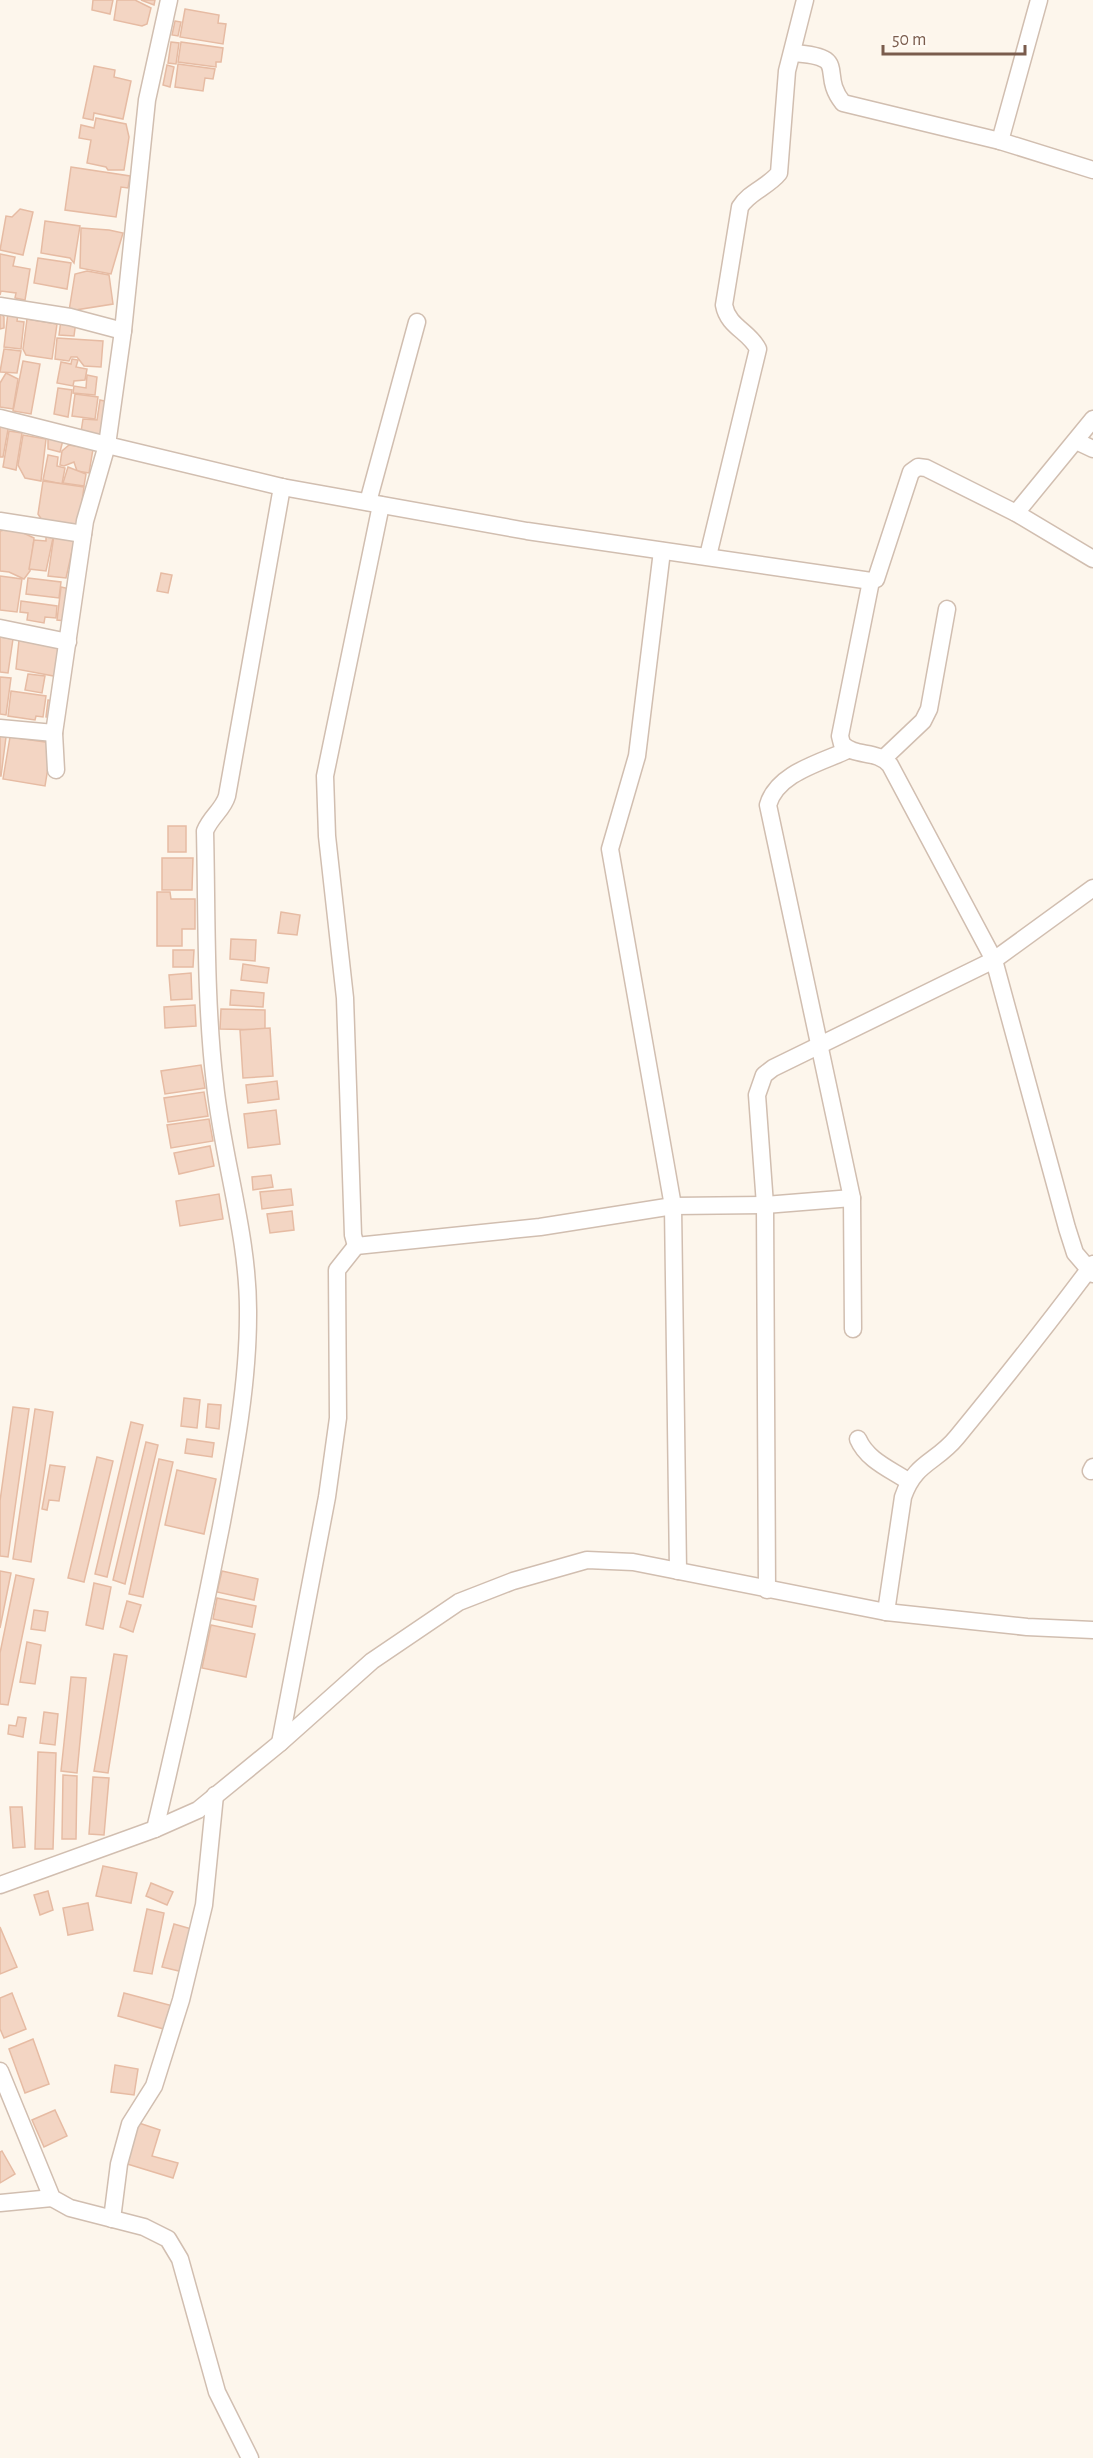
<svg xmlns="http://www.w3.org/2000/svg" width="1093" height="2458" viewBox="0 0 1093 2458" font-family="'Alegreya Sans',sans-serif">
  <rect width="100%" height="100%" fill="#fdf6ec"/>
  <g fill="#f3d5c3" stroke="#e6bba3" stroke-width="1.5">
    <path d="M93,0H113L110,14L92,10Z"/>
    <path d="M117,0H135L151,8L147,24L142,26L114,20Z"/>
    <path d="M141,0H155L154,5Z"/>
    <path d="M185,9L219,15L218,23L226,24L223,44L180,37Z"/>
    <path d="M175,21L181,22L178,36L172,35Z"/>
    <path d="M171,42L179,43L176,64L168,63Z"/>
    <path d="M181,42L223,48L221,62H216V67L178,62Z"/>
    <path d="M178,64L215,69L213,79L205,78L203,91L175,87Z"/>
    <path d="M167,65L174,67L170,87L163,85Z"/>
    <path d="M94,66L115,70L114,77L131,81L123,119L94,113L93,120L83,118Z"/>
    <path d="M96,118L126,124L129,137L124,170H108L106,167L87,163L91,140L79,138L81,125L94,128Z"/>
    <path d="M71,167L130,176L128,188L121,187L116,217L65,210Z"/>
    <path d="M20,209L33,212L23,255L0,250L6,216L12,217Z"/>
    <path d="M45,221L80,226L74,263L70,258L41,253Z"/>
    <path d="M81,228L109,230L123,233L111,274L80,268Z"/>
    <path d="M0,254L15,257L13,266L30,269L25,300L15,298L16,293L1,291L0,295Z"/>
    <path d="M38,258L71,263L67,289L34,283Z"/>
    <path d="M87,271L109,275L113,304L69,311L75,274Z"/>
    <path d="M0,311L4,317V328L0,329Z"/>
    <path d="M8,312L18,313L17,321L24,322L21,349L4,347Z"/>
    <path d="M27,319L57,324L52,359L26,355L23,349Z"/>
    <path d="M61,320L76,321L74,336L59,335Z"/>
    <path d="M57,338L103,341L101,367L84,366L77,357H71L69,361L55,359Z"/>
    <path d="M4,349L21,351L17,373L0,372Z"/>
    <path d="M72,359L78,360L76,367L87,369L85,380L74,381L73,386L57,383L61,362L71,364Z"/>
    <path d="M23,361L40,364L31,414L13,411Z"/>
    <path d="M6,373L18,379L13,409L0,407V383Z"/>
    <path d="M87,375L97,377L95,395L73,393L74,386L86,388Z"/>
    <path d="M58,388L72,390L68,417L54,414Z"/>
    <path d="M75,394L98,397L95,419L72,416Z"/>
    <path d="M100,400L109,402L105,435L81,432L83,419L97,420Z"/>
    <path d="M0,422L9,424L3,457H0Z"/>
    <path d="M9,431L22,433L16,470L3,467Z"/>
    <path d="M23,435L46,439L41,481L25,478L18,465Z"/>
    <path d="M48,436H64L60,452L48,449Z"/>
    <path d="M69,445L93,449L89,473L77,471L74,462L64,466L60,465L62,451Z"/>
    <path d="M48,455L58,457L57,466L65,468L62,484L43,480Z"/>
    <path d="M68,467L86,474L84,486L63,483Z"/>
    <path d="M43,481L84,487L78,530L45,525L38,514Z"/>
    <path d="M13,528L34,538L30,571L24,579L9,572L0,571V531Z"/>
    <path d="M54,535L75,538L66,578L48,576Z"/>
    <path d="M46,537L53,538L46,571L29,569L34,540L46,541Z"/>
    <path d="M161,573L172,575L168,593L157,591Z"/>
    <path d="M0,576L22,579L17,612L0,610Z"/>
    <path d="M28,578L61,582L59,598L26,594Z"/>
    <path d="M61,587L70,589L66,621L57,620Z"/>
    <path d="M21,601L57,606L56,618L45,617L44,623L27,620L28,613L20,612Z"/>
    <path d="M0,637L13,639L8,673L0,672Z"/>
    <path d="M19,640L51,643L62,651L59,677L16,669Z"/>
    <path d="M28,674L45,676L42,693L25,690Z"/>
    <path d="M0,677L11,678L6,715L0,714Z"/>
    <path d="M11,691L46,696L43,717L36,716L35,720L8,716Z"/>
    <path d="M48,700L54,701L52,718L46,717Z"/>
    <path d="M0,736L6,737L1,776H0Z"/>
    <path d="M10,737L52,743L45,786L3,779Z"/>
    <rect x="168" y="826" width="18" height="26"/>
    <path d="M162,858H193L192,890H162Z"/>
    <path d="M157,892H170L171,899H195V929H182V946H157Z"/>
    <path d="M281,912L300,915L297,935L278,933Z"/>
    <path d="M231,939L256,940L255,961L230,959Z"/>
    <path d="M173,950H194L193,967H173Z"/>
    <path d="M243,964L269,968L267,983L241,980Z"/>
    <path d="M191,973L192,999L171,1000L169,975Z"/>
    <path d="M231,990L264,993L263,1007L230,1005Z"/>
    <path d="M195,1005L196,1026L165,1028L164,1007Z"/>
    <path d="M221,1009L265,1010V1030L220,1029Z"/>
    <path d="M270,1028L273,1076L243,1078L240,1030Z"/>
    <path d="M201,1065L205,1088L165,1094L161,1071Z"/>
    <path d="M277,1081L279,1099L248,1103L246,1085Z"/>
    <path d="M204,1092L208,1116L168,1122L164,1098Z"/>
    <path d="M276,1110L280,1144L248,1148L244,1114Z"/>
    <path d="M209,1119L213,1141L171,1148L167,1125Z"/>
    <path d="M210,1146L214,1166L179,1174L174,1153Z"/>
    <path d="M271,1175L273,1187L253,1190L252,1177Z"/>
    <path d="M291,1189L293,1205L262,1209L260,1192Z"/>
    <path d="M219,1194L223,1219L180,1226L176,1201Z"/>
    <path d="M292,1211L294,1230L270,1233L267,1214Z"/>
    <path d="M184,1398L200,1400L197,1428L181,1426Z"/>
    <path d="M208,1404L221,1405L219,1429L206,1427Z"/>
    <path d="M13,1407L29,1409L8,1557L0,1556V1501Z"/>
    <path d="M35,1409L53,1412L31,1562L13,1559Z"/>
    <path d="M131,1422L143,1425L107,1577L95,1574Z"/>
    <path d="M187,1439L214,1443L212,1457L185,1453Z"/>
    <path d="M146,1442L158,1445L125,1584L113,1580Z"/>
    <path d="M97,1457L113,1461L84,1582L68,1578Z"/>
    <path d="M159,1459L173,1462L143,1597L129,1594Z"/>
    <path d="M50,1465L65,1467L59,1501L49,1500L47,1510L42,1509Z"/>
    <path d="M177,1470L216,1479L204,1534L165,1525Z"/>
    <path d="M0,1571L11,1573L0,1628Z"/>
    <path d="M222,1571L258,1579L254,1600L217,1592Z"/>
    <path d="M16,1575L34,1579L8,1705L0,1704V1653Z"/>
    <path d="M94,1583L111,1587L103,1629L86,1625Z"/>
    <path d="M217,1598L256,1606L252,1627L213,1619Z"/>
    <path d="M127,1601L141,1605L133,1632L120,1627Z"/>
    <path d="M34,1610L48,1612L45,1631L31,1629Z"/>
    <path d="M211,1625L255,1634L246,1677L202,1668Z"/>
    <path d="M27,1642L41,1645L35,1684L20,1682Z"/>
    <path d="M114,1654L127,1656L108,1773L94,1771Z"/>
    <path d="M71,1677L86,1678L77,1773L61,1771Z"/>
    <path d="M44,1712L58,1714L55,1745L40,1743Z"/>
    <path d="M18,1717L26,1718L23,1737L8,1734L9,1725L16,1726Z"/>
    <path d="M38,1752L56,1753L53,1849H35Z"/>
    <path d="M63,1775L77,1776L76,1839H62Z"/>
    <path d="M93,1777L109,1778L104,1835L89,1834Z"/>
    <path d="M10,1807H22L25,1847L13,1848Z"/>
    <path d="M103,1866L137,1873L131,1903L96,1896Z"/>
    <path d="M151,1883L173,1892L167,1905L146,1896Z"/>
    <path d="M48,1891L53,1910L40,1915L34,1895Z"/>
    <path d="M88,1903L93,1930L68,1935L63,1908Z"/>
    <path d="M147,1909L164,1913L152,1974L134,1971Z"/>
    <path d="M174,1924L195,1930L183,1972L162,1967Z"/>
    <path d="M0,1927L17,1967L0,1974Z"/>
    <path d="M12,1993L26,2029L4,2038L0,2029V1998Z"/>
    <path d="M124,1993L173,2006L167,2030L118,2016Z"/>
    <path d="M33,2039L49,2084L25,2093L9,2049Z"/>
    <path d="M115,2065L138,2069L134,2095L111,2092Z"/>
    <path d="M55,2110L67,2136L44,2147L32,2120Z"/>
    <path d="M136,2122L160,2130L152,2156L178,2163L173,2178L124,2163Z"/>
    <path d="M2,2151L15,2174L0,2183V2152Z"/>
  </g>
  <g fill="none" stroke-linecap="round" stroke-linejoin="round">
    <g stroke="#d1beb0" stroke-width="19">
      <g id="street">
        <path d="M169,0L147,100L123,331L107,445L282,487L527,531L871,581L876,579L911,472L918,467L926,468L1016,513L1093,559"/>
        <path d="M793,53C852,57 818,72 843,103L1000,141L1093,170"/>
        <path d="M1000,141L1039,0"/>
        <path d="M0,306L70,317L123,331"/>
        <path d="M0,418L107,445L85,521L54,733L56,770"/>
        <path d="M1076,441L1093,449"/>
        <path d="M368,502L417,322"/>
        <path d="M381,505L325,776L327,836L345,998L353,1235L356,1246L540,1227L673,1206L765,1205L852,1198"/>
        <path d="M1016,513L1093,419"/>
        <path d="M0,521L83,534"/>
        <path d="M662,551L637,756L610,849L673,1206L678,1571"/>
        <path d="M708,556L758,349C749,331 728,327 724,305L740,207C749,192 768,187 779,173L787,71L805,0"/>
        <path d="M871,581L840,736L842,744C856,758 876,749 890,765L994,960L1067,1228L1075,1253L1093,1274"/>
        <path d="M0,628L68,642"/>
        <path d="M0,728L54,733"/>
        <path d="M848,750C820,763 777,773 768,805L852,1198L853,1329"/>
        <path d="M884,758L923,721L929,709L947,609"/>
        <path d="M858,1439C867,1460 890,1469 908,1481"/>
        <path d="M1091,1471L1093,1467"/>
        <path d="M767,1590L765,1205L757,1095L764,1075L773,1068L994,960L1093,888"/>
        <path d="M886,1612L903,1497C915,1462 936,1463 957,1437C1003,1381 1049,1323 1093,1264"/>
        <path d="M280,1743L327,1497L338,1418L337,1270L356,1246"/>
        <path d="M155,1829C179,1729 201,1628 221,1527C234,1458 248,1386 248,1315C249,1237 223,1161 215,1084C205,1000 207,915 205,831C211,816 223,810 227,796L282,487"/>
        <path d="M0,1885L155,1829L198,1810L280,1743L372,1661L459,1602L513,1581L587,1560L633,1562L886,1612L1027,1627L1093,1630"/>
        <path d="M0,2071L52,2198L70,2208L144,2227L168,2239L180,2259L217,2392L250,2458"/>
        <path d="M0,2203L52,2198"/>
        <path d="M112,2219L119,2164L130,2124L154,2086L181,2000L204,1905L215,1795"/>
      </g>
    </g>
    <use href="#street" stroke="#fff" stroke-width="16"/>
  </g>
  <path d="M883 45v9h142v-9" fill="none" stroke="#7a5c4d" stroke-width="3"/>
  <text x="892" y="45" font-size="18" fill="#7a5c4d" stroke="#fffaf3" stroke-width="4.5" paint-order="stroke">50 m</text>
</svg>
